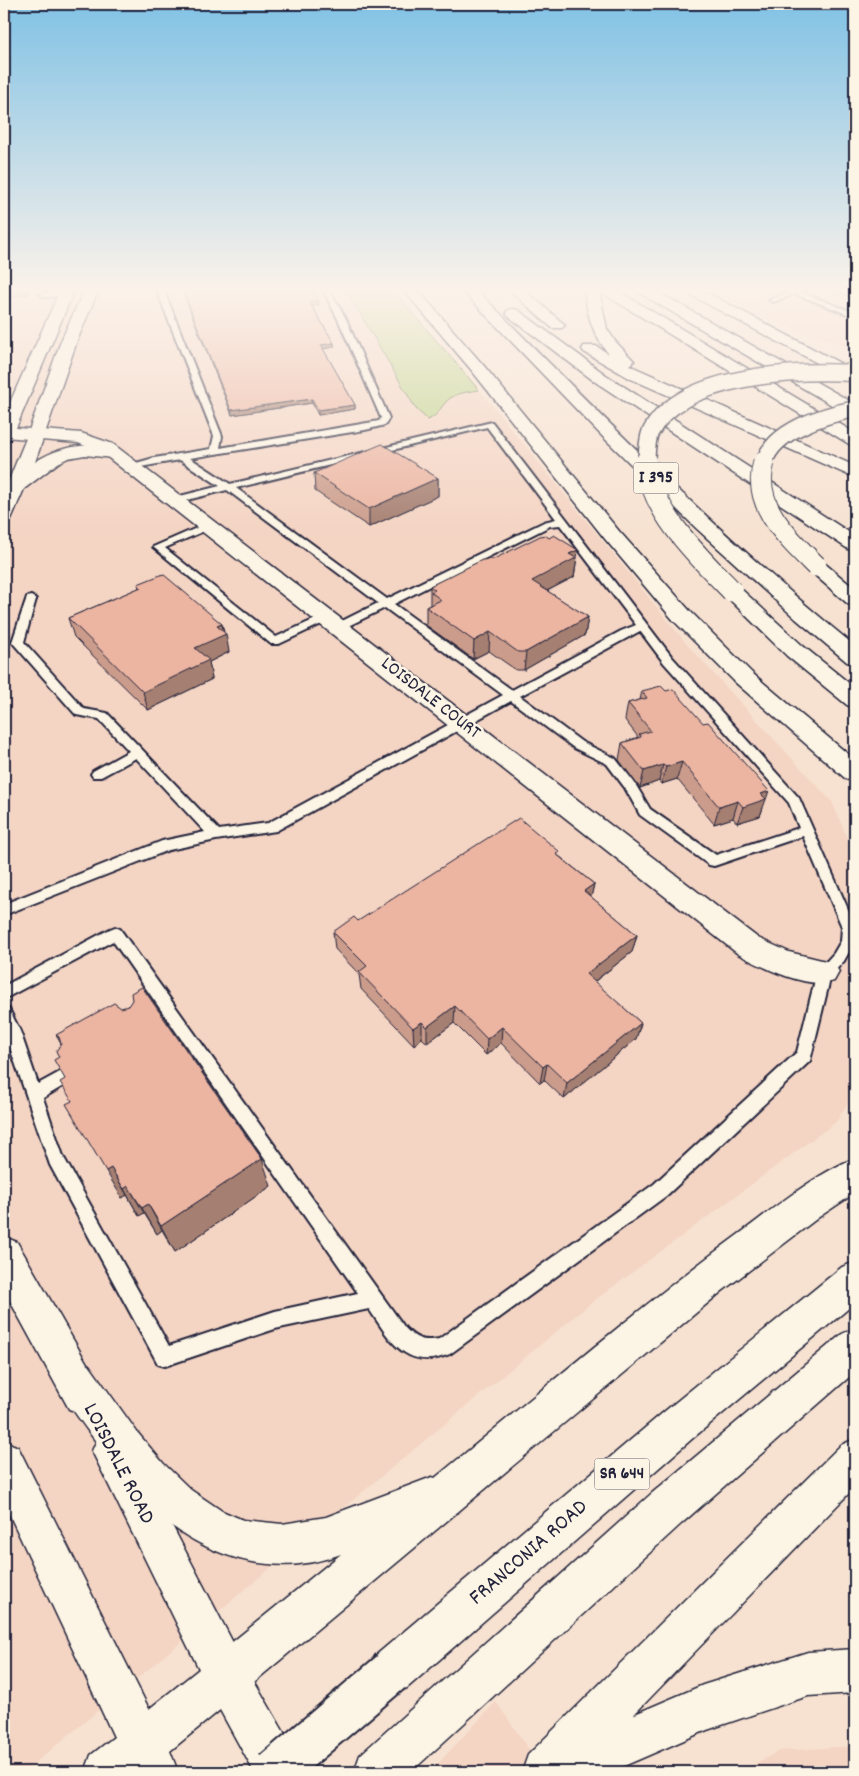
<svg xmlns="http://www.w3.org/2000/svg" width="859" height="1776" viewBox="0 0 859 1776" font-family="Dekko,sans-serif">
  <rect width="100%" height="100%" fill="#f7e2d1"/>
  <filter id="ink" filterUnits="userSpaceOnUse"><feTurbulence type="fractalNoise" baseFrequency=".02" numOctaves="2"/><feDisplacementMap in="SourceGraphic" scale="10" xChannelSelector="R" yChannelSelector="G"/><feConvolveMatrix kernelMatrix="1 2 1 2 8 2 1 2 1" color-interpolation-filters="sRGB"/></filter>
  <g filter="url(#ink)">
    <g fill="#f4d4c3">
      <path d="M4,288H369L447,350L690,648L832,802L855,856V1091L836,1122L591,1303L24,1772H4Z"/>
      <path d="M705,288H855V350L764,318Z"/>
      <path d="M496,1702L545,1772H430Z"/>
      <path d="M855,1746V1772H740L779,1751Z"/>
    </g>
    <path fill="#bed48a" stroke="#707b62" d="M345,288H391L479,390C467,392 453,393 445,403C438,411 438,415 428,420L416,409Z"/>
    <g fill="none" stroke-linecap="round" stroke-linejoin="round">
      <g stroke="#22223b" stroke-width="4">
        <g id="service">
          <path d="M156,288H163L222,436L220,448L379,421L381,418L338,319L322,288H328L346,319L389,418L385,425L365,430L190,458L230,484L492,422L672,657L799,798L855,925V941L844,961L831,975L810,1061L666,1196L450,1354C406,1372 390,1340 369,1309L275,1329L165,1366L158,1364L50,1165L4,1030V1008L9,1009L20,1031L38,1084L69,1067L75,1069L77,1074L75,1079L43,1098L63,1156L169,1346L275,1311L358,1293L113,941L4,999V986L110,929L115,927L120,929L405,1328C416,1339 423,1342 439,1339L654,1184L797,1052L817,972L834,953L841,941L842,927L803,836L714,866L709,865L640,815L625,788L607,764L574,748L511,701L276,831L216,840L169,850L4,915V904L162,841L205,832L136,758L101,777H93L91,774L93,771L129,751L99,719L76,715L12,642L27,597L31,596L36,599L24,642L84,709L107,713L219,830L268,823L503,695L385,608L342,629H334L333,627L334,625L378,603L227,490L175,503L172,502V498L220,486L180,460L129,469V465L154,458L211,449L214,436ZM487,427L556,519L544,522L387,599L236,488ZM560,525L636,625L621,631L512,690L394,604L550,526ZM640,631L664,663L789,803L799,828L716,855L650,809L634,782L615,758L582,742L520,696Z"/>
          <path d="M798,288H806L801,292L855,313V317L795,294L773,302L769,300Z"/>
          <path d="M65,292H68V296L44,297L40,295L44,293Z"/>
          <path d="M208,523L211,524V528L165,548L276,637L322,616H330L331,618L330,620L279,644H271L153,547Z"/>
        </g>
      </g>
      <g stroke="#22223b" stroke-width="3">
        <path id="minor" d="M4,427L81,433L113,444L758,938L789,952L834,963L839,972L834,981C807,990 762,967 738,954L101,452L78,443L4,437Z"/>
      </g>
      <g stroke="#22223b" stroke-width="3">
        <g id="secondary">
          <path d="M61,288H75L13,435L10,439L4,440V416Z"/>
          <path d="M85,288H99L77,341L35,462C61,445 89,442 119,449L122,453L119,457L113,458L85,455L68,458L58,463L24,489L11,519L4,521V492L27,436L61,341Z"/>
          <path d="M4,1237L17,1242L97,1381L102,1395L97,1409L83,1414L69,1409L4,1290Z"/>
          <path d="M112,1431L126,1437L242,1660L297,1755L303,1772H254L220,1710L170,1751L178,1772H85L91,1755L114,1737L4,1503V1441L18,1447L149,1709L199,1669L92,1451L98,1437Z"/>
        </g>
      </g>
      <g stroke="#22223b" stroke-width="3">
        <g id="primary">
          <path d="M855,1158V1193L819,1217L721,1292L242,1692L226,1698L210,1692L204,1676L210,1660L341,1554C278,1578 215,1560 164,1520C137,1499 116,1470 97,1443C82,1422 65,1402 56,1379L61,1365L75,1360L89,1365L137,1432L163,1463L191,1490L222,1511L243,1520L282,1524L326,1517L432,1477L435,1478C534,1397 632,1313 735,1237C772,1210 813,1175 855,1158Z"/>
          <path d="M855,1262V1303L693,1438L407,1688L391,1694L375,1688L369,1672L375,1656L665,1411L842,1267Z"/>
          <path d="M855,1328V1372L681,1524L411,1772H354L360,1755L651,1494L842,1334Z"/>
          <path d="M855,1439V1487L578,1772H522L528,1755L841,1445Z"/>
        </g>
      </g>
      <g stroke="#22223b" stroke-width="3">
        <g id="motorway">
          <path d="M402,288H416L484,366L619,531L690,611L752,673L855,760V782L846,779L736,683L674,621L605,539L473,372Z"/>
          <path d="M460,288H475C597,412 720,536 855,646V664L847,662L796,619L697,529L601,435Z"/>
          <path d="M507,288H522L565,325L562,328H552Z"/>
          <path d="M584,288H613L855,433V445L849,444L599,291L607,329L615,341L634,361L629,365L855,466V478L631,379L584,352L582,349L584,346H596L609,354C592,334 587,314 584,288Z"/>
          <path d="M634,288H651L855,404V416L849,415L636,291Z"/>
          <path d="M681,288H698L855,371V382L849,380L683,291Z"/>
          <path d="M513,309L518,310L606,375L855,536V551L848,549L594,381L508,316L506,313L508,310Z"/>
          <path d="M816,560L823,562L855,589V606L848,604L809,570L806,566L809,562Z"/>
          <path d="M732,585L739,587L803,646L855,688V708L847,705L787,656L725,595L722,591L725,587Z"/>
          <path d="M855,1649V1693L808,1696L707,1730L610,1772H533L539,1755L703,1685L808,1652Z"/>
        </g>
      </g>
      <use href="#service" fill="#fcf5e5" fill-rule="evenodd"/>
      <use href="#minor" fill="#fcf5e5" fill-rule="evenodd"/>
      <use href="#secondary" fill="#fcf5e5" fill-rule="evenodd"/>
      <use href="#primary" fill="#fcf5e5" fill-rule="evenodd"/>
      <use href="#motorway" fill="#fcf5e5" fill-rule="evenodd"/>
      <g stroke="#22223b" stroke-width="46" stroke-linecap="butt">
        <path id="primary-bridge" d="M274,1772L391,1672"/>
      </g>
      <g stroke="#22223b" stroke-width="19" stroke-linecap="butt">
        <g id="motorway-bridge-far1">
          <path d="M646,463C647,454 647,441 650,433C680,373 798,370 855,373"/>
          <path d="M764,463C773,430 825,415 855,409"/>
        </g>
      </g>
      <g stroke="#22223b" stroke-width="23" stroke-linecap="butt">
        <g id="motorway-bridge">
          <path d="M646,462C652,513 698,556 732,591"/>
          <path d="M764,462C751,505 788,538 816,566"/>
        </g>
      </g>
      <use href="#primary-bridge" stroke="#fcf5e5" stroke-width="42"/>
      <use href="#motorway-bridge-far1" stroke="#fcf5e5" stroke-width="16"/>
      <use href="#motorway-bridge" stroke="#fcf5e5" stroke-width="21"/>
    </g>
    <g fill="#cb9c8b" stroke="#22223b">
      <path d="M181,288H311L319,305L312,306L334,343V347L323,349L355,405V409L318,415L312,403L232,415Z"/>
      <path d="M825,288H855V299Z"/>
      <path d="M314,473L438,478V496L369,527L315,491Z"/>
      <path d="M549,538L578,550L574,577L547,591L588,617L585,635L524,670H516L489,651L473,659L426,625V607L430,605V586L494,559Z"/>
      <path d="M138,584L222,624L229,652L209,662L212,679L148,710L74,637L68,618L139,588Z"/>
      <path d="M642,691L763,808L760,816L737,823L733,818L714,824L677,779L661,784L659,781L640,788L619,760L622,743L638,737L625,720L628,703L640,700Z"/>
      <path d="M559,856L594,884L591,897L637,935L632,952L594,982L641,1023L636,1039L564,1099L544,1080L540,1083L501,1043L486,1055L454,1023L427,1043L422,1038L414,1045L361,989L359,974L335,949L333,932L358,921Z"/>
      <path d="M56,1035L271,1186L175,1252L162,1230L157,1234L144,1213L139,1216L127,1195L122,1198L72,1101L59,1057L61,1044Z"/>
    </g>
    <g fill="#a57f71" stroke="#22223b">
      <path d="M4,288H27L29,294L4,298Z"/>
      <path d="M319,300V305L310,306L309,302Z"/>
      <path d="M334,343V347L321,349V345Z"/>
      <path d="M312,399V403L232,415L231,410Z"/>
      <path d="M355,405V409L318,415V410Z"/>
      <path d="M438,478V496L369,527V509Z"/>
      <path d="M578,550L574,577L531,599L532,581L569,554Z"/>
      <path d="M588,617L585,635L524,670L526,652Z"/>
      <path d="M222,624L224,635L226,634L229,652L209,662L212,679L148,710L143,692L195,648L217,626Z"/>
      <path d="M490,632L489,651L473,659L474,641Z"/>
      <path d="M682,762L677,779L661,784L666,767Z"/>
      <path d="M663,765L659,781L640,788L644,771Z"/>
      <path d="M769,791L760,816L737,823L743,807L761,794Z"/>
      <path d="M738,801L733,818L714,824L719,807Z"/>
      <path d="M594,884L590,902L584,891Z"/>
      <path d="M637,935L632,952L582,991L586,974Z"/>
      <path d="M455,1006L454,1023L427,1043V1027Z"/>
      <path d="M422,1022V1038L414,1045L413,1028Z"/>
      <path d="M641,1023L636,1039L564,1099L567,1083Z"/>
      <path d="M502,1027L501,1043L486,1055L487,1039Z"/>
      <path d="M547,1064L544,1080L540,1083L543,1067Z"/>
      <path d="M262,1159L271,1186L175,1252L161,1226Z"/>
      <path d="M111,1168L127,1195L122,1198L106,1171Z"/>
      <path d="M128,1186L144,1213L139,1216L124,1189Z"/>
      <path d="M148,1204L162,1230L157,1234L142,1208Z"/>
    </g>
    <g fill="#ecb5a2" stroke="#22223b">
      <path d="M182,288H311L319,300L309,302L334,343L321,345L355,405L318,410L312,399L231,410Z"/>
      <path d="M382,444L438,478L369,509L314,473Z"/>
      <path d="M545,535L549,538L554,535L578,550L569,554L576,558L532,581L588,617L526,652H518L490,632L474,641L426,607L441,600L431,592L435,590L430,586L482,560L494,559L540,536Z"/>
      <path d="M163,574L222,624L217,626L226,634L195,648L209,660L143,692L68,618L141,587L138,584Z"/>
      <path d="M661,686L666,691L673,689L703,723L708,722L769,791L761,794L766,799L743,807L738,801L719,807L682,762L666,767L663,765L644,771L622,743L641,737L639,734L651,731L628,703L647,698L642,691Z"/>
      <path d="M519,818L560,852L556,854L594,884L584,891L637,935L586,974L641,1023L567,1083L547,1064L543,1067L502,1027L487,1039L455,1006L427,1027L422,1022L413,1028L359,972L367,966L333,932L354,917L358,921Z"/>
      <path d="M142,987L262,1159L161,1226L148,1204L142,1208L128,1186L124,1189L111,1168L106,1171L66,1104L72,1101L60,1082L65,1079L54,1060L59,1057L56,1051L61,1044L59,1037L56,1035L114,1003L121,1008L128,1006L132,1000L131,993Z"/>
    </g>
  </g>
  <linearGradient id="sky" x2="0" y2="1"><stop stop-color="#81c2e5"/><stop offset="0.54" stop-color="#fbf2ea"/><stop offset="1" stop-color="#fbf2ea" stop-opacity="0"/></linearGradient>
  <rect width="859" height="536" fill="url(#sky)"/>
  <g text-anchor="middle" dominant-baseline="central" stroke-width="5" stroke-linejoin="round" paint-order="stroke">
    <g fill="#fcf5e5" stroke="#63616e" stroke-width="1">
      <rect x="633.5" y="462.5" width="45" height="31" rx="4"/>
      <rect x="594.5" y="1458.5" width="55" height="31" rx="4"/>
    </g>
    <g font-size="18" font-weight="bold" fill="#22223b">
      <text x="656" y="478">I 395</text>
      <text x="622" y="1474">SR 644</text>
    </g>
    <g font-size="19" fill="#22223b" stroke="#fcf5e5">
      <text transform="translate(430 699) rotate(38)">LOISDALE COURT</text>
    </g>
    <g font-size="22" fill="#22223b" stroke="#fcf5e5">
      <text transform="translate(118 1464) rotate(63)">LOISDALE ROAD</text>
      <text transform="translate(529 1553) rotate(-41)">FRANCONIA ROAD</text>
    </g>
  </g>
  <rect width="859" height="1776" fill="none" stroke="#fcf5e5" stroke-width="20"/>
  <rect x="10" y="10" width="839" height="1756" fill="none" stroke="#22223b" stroke-width="2" filter="url(#ink)"/>
</svg>
